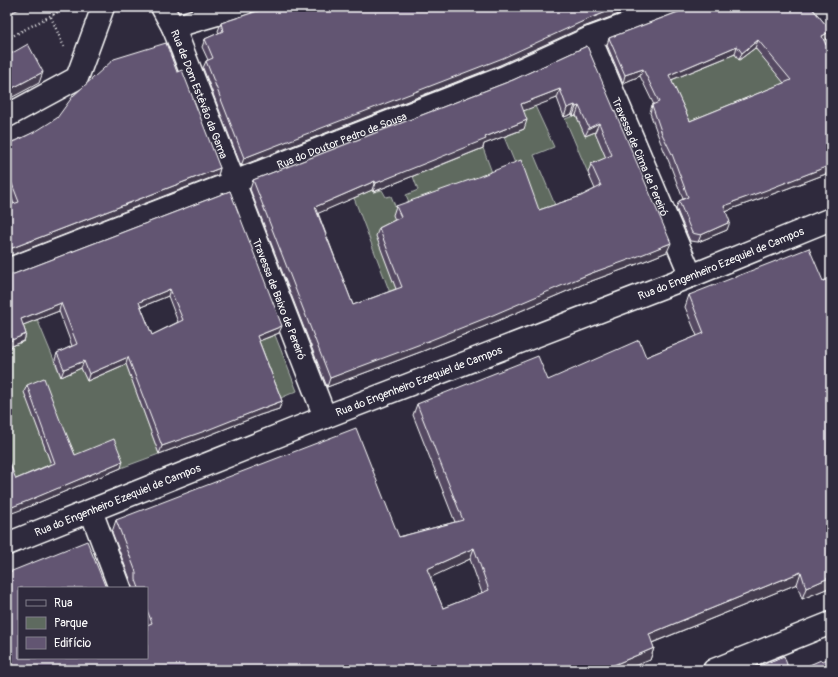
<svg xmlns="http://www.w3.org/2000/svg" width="838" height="677" viewBox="0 0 838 677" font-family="Pangolin,sans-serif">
  <rect width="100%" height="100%" fill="#2f2a3d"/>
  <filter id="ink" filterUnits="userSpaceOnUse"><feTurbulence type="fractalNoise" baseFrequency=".025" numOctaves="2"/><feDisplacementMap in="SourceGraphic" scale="8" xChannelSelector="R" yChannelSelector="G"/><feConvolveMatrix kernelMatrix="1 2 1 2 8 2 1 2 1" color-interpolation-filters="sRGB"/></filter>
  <g filter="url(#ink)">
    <g fill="#5e6a5f" stroke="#aeb4af">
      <path d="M730,47L739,60L755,48L770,65L801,82L681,132L663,77L695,70L720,60Z"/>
      <path d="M535,106L554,147L534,155L558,212L536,220L517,168L504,137L524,129L518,113Z"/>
      <path d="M576,115L595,132L606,158L598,169L588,173L565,119Z"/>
      <path d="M483,148L494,178L398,296L392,298L354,198L371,189L374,192L382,190L386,197L391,196L398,213L412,209L406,195L418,190L407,160L416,158L422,173Z"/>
      <path d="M7,281L37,319L61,377L81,368L87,381L126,364L159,454L121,468L112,446L72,462L36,423L61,493L39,502L30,480L13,486L7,471V336L12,346L24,341Z"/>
      <path d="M254,303L267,338L275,335L297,391L276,400L259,356Z"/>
    </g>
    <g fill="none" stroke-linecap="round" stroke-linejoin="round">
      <g stroke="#fff" stroke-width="25">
        <g id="minor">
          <path id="s1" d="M162,7L173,27L180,44L234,182L325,417"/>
          <path d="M173,27L241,7"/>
          <path id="s2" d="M590,38L691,276"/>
          <path d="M7,116L77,78L103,7"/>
          <path id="s3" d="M7,270L505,77L590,38L674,7"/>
          <path d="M91,511L120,588"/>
          <path id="s4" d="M7,544L325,417L691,276L831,219"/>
          <path d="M714,670L831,623"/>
        </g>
      </g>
      <g stroke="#fff" stroke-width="2.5" stroke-dasharray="1 3" stroke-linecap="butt">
        <path d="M50,7L54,15"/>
        <path d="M51,17L64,47"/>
        <path d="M7,39L67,7"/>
      </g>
      <use href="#minor" stroke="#2f2a3d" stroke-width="22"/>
    </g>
    <g fill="#544962" stroke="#fff" fill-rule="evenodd">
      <path d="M270,7H638L586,26L500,65L241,166L203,68L206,61L208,60L202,47L205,39L219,33L218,31L221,23Z"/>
      <path d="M686,7H813L812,8L831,31L828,38L824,40L826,45L831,41V172L762,198L731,209L730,210L726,212L727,230L698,242L690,241L676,208L679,201L683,199L669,162L660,141L650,113L652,105H654L640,76L623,83L607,45L609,38L681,11L686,8ZM755,48L784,83L690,121L671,80L735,54L739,60Z"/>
      <path d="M587,46L667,252L627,268L586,283L483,327L423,351L327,387L250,189L253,180L513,80ZM557,98L564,117L572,114L573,116L576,115L585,136L595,132L606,158L591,164L588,173L595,189L581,196L539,210L396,206L393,215L395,220L379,228L376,236L396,289L353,305L318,213L372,190L373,192L483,148L484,144L524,129L523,110Z"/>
      <path d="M177,72L220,168L218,175L7,257V206L14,204L7,185V144Z"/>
      <path d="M230,191L279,333L259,341L282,401L279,409L260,415L202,438L159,454L126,364L87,381L81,368L61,377L55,360L57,353L72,346L59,311L23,325L26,334L24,341L7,348V275H8L14,274ZM168,296L178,322L152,335L141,307Z"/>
      <path d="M831,278V587L802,599L797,584L652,643L654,648L650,660L7,670L19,588L147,658V588H132V584L112,532L116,520L399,537L455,522L413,415L417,404L548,380L646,357L697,336L685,307L689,295L823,281ZM470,559L482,593L443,608L430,577Z"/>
      <path d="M27,385L61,423L75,455L121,468L23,509L16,479L51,464L24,392Z"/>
    </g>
    <g fill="#453c50" stroke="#fff">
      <path d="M7,7H23L7,15Z"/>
      <path d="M620,7H638L586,26L500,65L241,166L244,158L588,19Z"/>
      <path d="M831,31L828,38L819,43L822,36Z"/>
      <path d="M758,40L755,48L739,60L742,53Z"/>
      <path d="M737,46L735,54L666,82L669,75Z"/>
      <path d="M643,69L640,76L623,83L625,75Z"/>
      <path d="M43,72L39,83L7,100V91Z"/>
      <path d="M560,89L557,98L518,113L521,104Z"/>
      <path d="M575,105L572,114L564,117L567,108Z"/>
      <path d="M579,106L576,115L573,116L576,107Z"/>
      <path d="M527,120L524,129L484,144L483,148L373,192L376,183L485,137Z"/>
      <path d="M599,123L595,132L585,136L589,128Z"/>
      <path d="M831,165V172L762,198L731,209L730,210L721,214L724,206L733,202Z"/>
      <path d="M220,168L218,175L7,257V250Z"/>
      <path d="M375,181L372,190L312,216L315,207Z"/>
      <path d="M730,222L727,230L698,242L701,235Z"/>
      <path d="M671,243L667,252L627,268L586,283L483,327L423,351L327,387L330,378L589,274Z"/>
      <path d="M170,289L168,296L136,309L139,302Z"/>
      <path d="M61,303L59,311L18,327L21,319Z"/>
      <path d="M282,326L279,333L254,343L257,336Z"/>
      <path d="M26,334L24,341L7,348V342Z"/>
      <path d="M128,357L126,364L87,381L89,374Z"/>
      <path d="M84,361L81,368L61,377L64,369Z"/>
      <path d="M282,401L279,409L260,415L202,438L159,454L162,446L263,408Z"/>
      <path d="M123,461L121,468L23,509L7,515V509Z"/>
      <path d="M474,548L470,559L423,581L427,569Z"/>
      <path d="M801,572L797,584L644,646L649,634Z"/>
      <path d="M831,577V587L802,599L806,588Z"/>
      <path d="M654,648L650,660L625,670H602Z"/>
    </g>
    <g fill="#625572" stroke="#fff" fill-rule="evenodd">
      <path d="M270,7H620L588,19L503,58L244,158L206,61L213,58L205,39L223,31L221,23Z"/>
      <path d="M686,7H811L831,31L822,36L826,45L831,41V54L828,51L831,59V165L764,191L733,202V203L724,206L730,222L701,235L692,233L679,201L688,197L672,154L662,134L652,105L659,102L643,69L625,75L609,38L681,11ZM758,40L791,80L690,121L669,75L737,46L742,53Z"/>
      <path d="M166,43L177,72L182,70L220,168L7,250V206L19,202L7,171V144L16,141L38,130L57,118L73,96L114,59Z"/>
      <path d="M28,44L43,72L7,91V56Z"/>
      <path d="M587,46L671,243L631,259L589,274L486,318L426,342L330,378L253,180L513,80ZM560,89L567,108L575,105L576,107L579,106L589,128L599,123L612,155L591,164L601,186L581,196L539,210L521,160L478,177L396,206L401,217L379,228L402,287L353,305L315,207L375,181L376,183L486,139L485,137L527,120L521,104Z"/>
      <path d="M230,191L282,326L257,336L282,401L263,408L205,431L162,446L128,357L89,374L84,361L64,369L57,353L77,344L61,303L21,319L26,334L7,342V275H8L14,274ZM170,289L183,320L152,335L139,302Z"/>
      <path d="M809,248L823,281L831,278V577L806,588L801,572L649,634L654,648L602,670H7V573L87,541L106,588H19V658H147V625L152,623L147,610V588H139L136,580V572L116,520L356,428L399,537L463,520L417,404L538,356L548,380L639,340L646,357L704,333L689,295ZM474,548L489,590L443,608L427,569Z"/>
      <path d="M44,378L61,423H62L75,455L114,439L123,461L25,502L7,509V457L16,479L55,463L27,385Z"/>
      <path d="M784,656L789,670H750Z"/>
      <path d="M831,658V670H798L821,660L822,661Z"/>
    </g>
  </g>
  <g text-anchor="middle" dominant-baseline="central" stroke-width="3" stroke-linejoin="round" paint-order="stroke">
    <g font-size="11" fill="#fff" stroke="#2f2a3d">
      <text stroke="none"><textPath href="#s1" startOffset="95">Rua de Dom Estêvão da Gama</textPath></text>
      <text stroke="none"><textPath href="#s3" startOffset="359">Rua do Doutor Pedro de Sousa</textPath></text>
      <text stroke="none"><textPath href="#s2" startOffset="129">Travessa de Cima de Pereiró</textPath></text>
      <text stroke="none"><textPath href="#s4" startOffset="767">Rua do Engenheiro Ezequiel de Campos</textPath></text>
      <text stroke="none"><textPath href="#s1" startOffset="315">Travessa de Baixo de Pereiró</textPath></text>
      <text stroke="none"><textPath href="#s4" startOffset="443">Rua do Engenheiro Ezequiel de Campos</textPath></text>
      <text stroke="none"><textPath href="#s4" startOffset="119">Rua do Engenheiro Ezequiel de Campos</textPath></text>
    </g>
  </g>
  <rect width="838" height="677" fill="none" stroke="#2f2a3d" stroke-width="24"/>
  <rect x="12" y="12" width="814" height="653" fill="none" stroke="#fff" stroke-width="1.5" filter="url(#ink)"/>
  <rect x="18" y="587" width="130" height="72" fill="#2f2a3d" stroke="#827f8b"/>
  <rect x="26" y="600" width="20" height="6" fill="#2f2a3d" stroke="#827f8b"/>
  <text x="54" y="607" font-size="12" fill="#ffffff">Rua</text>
  <rect x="26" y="617" width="20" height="12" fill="#5e6a5f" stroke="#827f8b"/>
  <text x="54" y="627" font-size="12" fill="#ffffff">Parque</text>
  <rect x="26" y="637" width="20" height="12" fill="#625572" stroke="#827f8b"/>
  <text x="54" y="647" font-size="12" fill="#ffffff">Edifício</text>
</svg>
